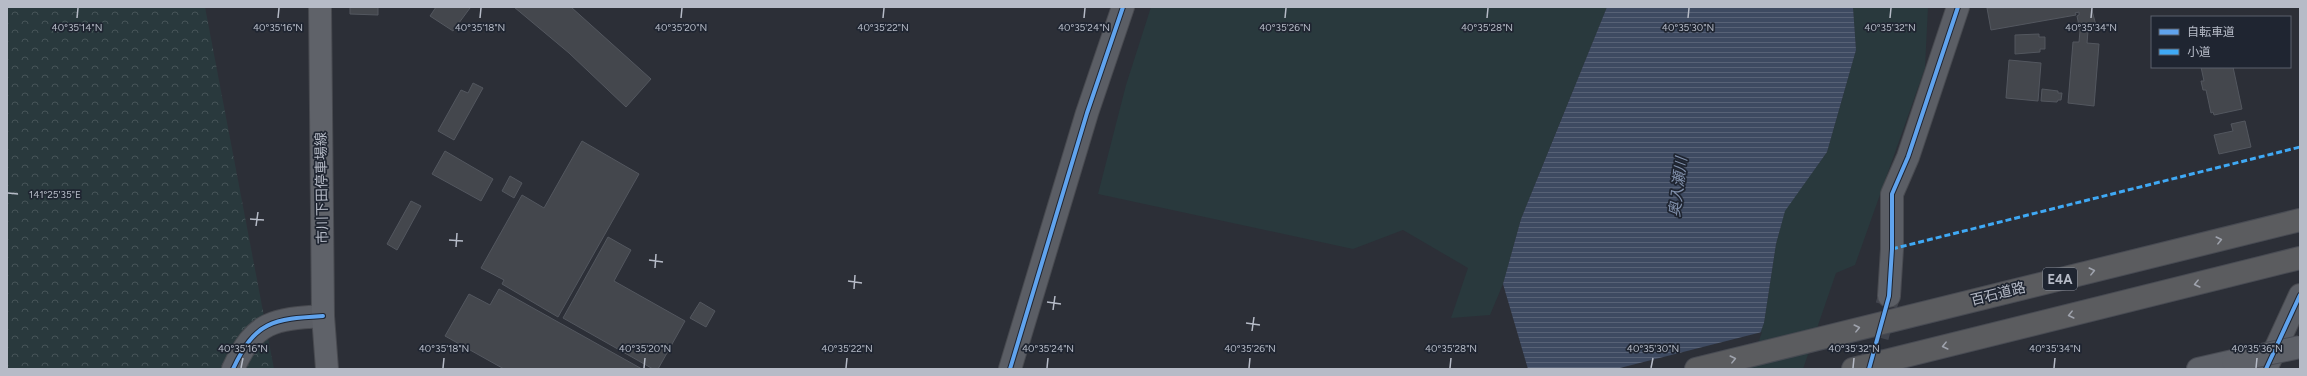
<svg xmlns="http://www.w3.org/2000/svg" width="2307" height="376" viewBox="0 0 2307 376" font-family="Figtree,'Noto Sans JP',sans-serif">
  <defs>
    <pattern id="forest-crowns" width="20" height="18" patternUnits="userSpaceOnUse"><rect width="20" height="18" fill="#29393d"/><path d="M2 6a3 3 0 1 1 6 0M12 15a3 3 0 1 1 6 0" fill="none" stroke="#465458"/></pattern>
    <pattern id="water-rules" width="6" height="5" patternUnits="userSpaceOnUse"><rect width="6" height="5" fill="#3e4a61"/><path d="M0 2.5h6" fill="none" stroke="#586276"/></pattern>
  </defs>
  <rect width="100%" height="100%" fill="#2c2f37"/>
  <g fill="#29393d">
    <path d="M1151,7H1607L1521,219L1503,284L1490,315L1451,318L1468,268L1403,230L1353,249L1098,194L1126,85Z"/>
    <path d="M1853,7H1928L1925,68L1855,265L1836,273L1803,369H1747L1764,323L1776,244L1785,210L1827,152L1856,50Z"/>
  </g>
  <path fill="url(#forest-crowns)" d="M7,7H205L274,369H7Z"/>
  <path fill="url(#water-rules)" d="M1607,7H1853L1856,50L1827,152L1785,211L1776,244L1764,323L1747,369H1528L1503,284L1521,219Z"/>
  <path fill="#2c2f37" d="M1762,332L1749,369H1616Z"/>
  <g fill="#44474d" stroke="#53575f">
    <path d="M350,7H378V15L350,14Z"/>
    <path d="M436,7H468L470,8L453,31L430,16Z"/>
    <path d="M514,7H571L651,79L626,107L569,53Z"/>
    <path d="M2091,7L2097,29L2088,31L2087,43L2099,44L2094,106L2068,103L2073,42H2079L2080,31L2077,16L2079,15V12L2075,13L2076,15L1991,30L1987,8Z"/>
    <path d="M2039,34V37H2045V49H2040V52L2015,54V35Z"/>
    <path d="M2009,60L2041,63L2038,101L2006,98Z"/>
    <path d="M2201,67H2233L2242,109L2214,115L2213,112L2211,113L2206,90H2203L2201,81H2204Z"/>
    <path d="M473,83L483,88L454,140L438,131L461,90L468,93Z"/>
    <path d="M2042,89L2058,91V93H2062L2061,100H2058L2057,102L2041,101Z"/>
    <path d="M2245,121L2251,147L2219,154L2214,135L2233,131L2231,124Z"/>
    <path d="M582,141L639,174L558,317L502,284L504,280L481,268L522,195L544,208Z"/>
    <path d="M445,151L493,179L481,201L432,174Z"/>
    <path d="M510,176L522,183L514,198L502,191Z"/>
    <path d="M411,201L421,206L397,250L387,244Z"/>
    <path d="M608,237L631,250L614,281L685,321L658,369H653L563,318Z"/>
    <path d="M499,289L642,369H504L445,336L469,294L490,305Z"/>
    <path d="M700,302L715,311L706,327L690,318Z"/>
  </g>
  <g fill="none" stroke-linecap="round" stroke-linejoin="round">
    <path stroke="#41444d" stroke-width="22" stroke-dasharray="22 11" stroke-linecap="butt" d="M1869,369L1889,296"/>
    <g stroke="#484a50" stroke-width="24">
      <g id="minor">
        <path d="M1889,296L1892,249V194L1908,157L1958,7"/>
        <path d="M233,369C255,321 273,319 323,316"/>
        <path d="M1010,369L1087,113L1123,7"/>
        <path d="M2266,369L2300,295"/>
      </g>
    </g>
    <g stroke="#484a50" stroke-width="24">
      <path id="secondary" d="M320,7L323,316L327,369"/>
    </g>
    <g stroke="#494c54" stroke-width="24">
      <path id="primary" d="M2198,369L2233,361"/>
    </g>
    <g stroke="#484b53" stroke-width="24">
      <g id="motorway">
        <path d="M1696,369L2300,220"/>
        <path d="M1853,369L2300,258"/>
      </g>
    </g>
    <use href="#minor" stroke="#5b5e65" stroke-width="22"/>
    <use href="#secondary" stroke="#5f6269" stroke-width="22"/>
    <use href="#primary" stroke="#5d6067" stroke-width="22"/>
    <use href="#motorway" stroke="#5b5c5f" stroke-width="22"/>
    <g stroke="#494c54" stroke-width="24" stroke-linecap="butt">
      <path id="primary-bridge" d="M2233,361L2300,347"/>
    </g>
    <use href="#primary-bridge" stroke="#5d6067" stroke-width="22"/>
    <path stroke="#3fa9f5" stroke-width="3" stroke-dasharray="6 3" stroke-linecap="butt" d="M1892,249L2300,147"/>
    <g stroke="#1f2531" stroke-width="6">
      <g id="cycleway">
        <path d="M233,369C255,321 273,319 323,316"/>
        <path d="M1010,369L1087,113L1123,7"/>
        <path d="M1869,369L1889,296L1892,249V194L1908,157L1958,7"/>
        <path d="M2266,369L2300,295"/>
      </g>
    </g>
    <use href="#cycleway" stroke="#60a3ed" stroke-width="4"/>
  </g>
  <defs><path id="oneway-chevron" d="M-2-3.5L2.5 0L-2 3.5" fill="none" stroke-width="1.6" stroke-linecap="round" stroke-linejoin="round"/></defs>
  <g stroke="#9fa3ad">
    <use href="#oneway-chevron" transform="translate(2219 240) rotate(-14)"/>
    <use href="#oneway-chevron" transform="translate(2092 271) rotate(-14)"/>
    <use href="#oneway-chevron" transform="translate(2197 284) rotate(166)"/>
    <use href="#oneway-chevron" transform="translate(2071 315) rotate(166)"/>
    <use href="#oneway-chevron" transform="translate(1857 328) rotate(-14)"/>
    <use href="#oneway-chevron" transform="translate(1945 346) rotate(166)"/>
    <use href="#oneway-chevron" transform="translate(1733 359) rotate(-14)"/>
  </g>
  <path fill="none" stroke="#b6bbc7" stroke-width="1.5" d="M77,18L78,8M278,18L279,8M480,18L481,8M681,18L682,8M883,18L884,8M1084,18L1085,8M1285,18L1286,8M1487,18L1488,8M1688,18L1689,8M1890,18L1891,8M2091,18L2092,8M8,193L18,194M250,219L264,220M256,226L258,212M449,240L463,241M456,247L457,233M649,260L663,262M655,268L656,254M848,281L862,283M854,289L855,275M1047,302L1061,304M1053,310L1055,296M1246,323L1260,325M1252,331L1254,317M241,368L243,358M443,368L444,358M644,368L645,358M846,368L847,358M1047,368L1048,358M1249,368L1250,358M1450,368L1451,358M1651,368L1653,358M1853,368L1854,358M2054,368L2055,358M2256,368L2257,358"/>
  <g text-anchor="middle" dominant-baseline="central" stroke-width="3.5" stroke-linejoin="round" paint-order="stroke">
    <rect fill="#1f2531" stroke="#898e9a" stroke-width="1" x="2043" y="268" width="34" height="22" rx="3"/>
    <g font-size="13" font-weight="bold" fill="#b6bbc7">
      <text x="2060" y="279">E4A</text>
    </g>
    <g font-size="14" fill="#b6bbc7" stroke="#1f2531">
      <text transform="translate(322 188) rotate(-91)">市川下田停車場線</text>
      <text transform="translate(1998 294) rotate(-14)">百石道路</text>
    </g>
    <g font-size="15" font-style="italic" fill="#8190ab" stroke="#1f2531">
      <text transform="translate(1678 187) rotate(-83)">奥入瀬川</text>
    </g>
  </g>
  <g font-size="10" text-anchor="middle" fill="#b6bbc7" stroke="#1f2531" stroke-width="3.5" stroke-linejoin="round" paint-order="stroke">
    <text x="77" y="31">40°35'14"N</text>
    <text x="278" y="31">40°35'16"N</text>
    <text x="480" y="31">40°35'18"N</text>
    <text x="681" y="31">40°35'20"N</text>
    <text x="883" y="31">40°35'22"N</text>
    <text x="1084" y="31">40°35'24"N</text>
    <text x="1285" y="31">40°35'26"N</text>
    <text x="1487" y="31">40°35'28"N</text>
    <text x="1688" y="31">40°35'30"N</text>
    <text x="1890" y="31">40°35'32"N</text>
    <text x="2091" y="31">40°35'34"N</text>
    <text x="55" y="198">141°25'35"E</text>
    <text x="243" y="352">40°35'16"N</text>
    <text x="444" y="352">40°35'18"N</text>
    <text x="645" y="352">40°35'20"N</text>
    <text x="847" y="352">40°35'22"N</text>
    <text x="1048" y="352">40°35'24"N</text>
    <text x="1250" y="352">40°35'26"N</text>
    <text x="1451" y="352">40°35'28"N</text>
    <text x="1653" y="352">40°35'30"N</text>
    <text x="1854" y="352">40°35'32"N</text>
    <text x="2055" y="352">40°35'34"N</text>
    <text x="2257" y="352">40°35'36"N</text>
  </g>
  <rect width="2307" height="376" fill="none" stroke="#b6bbc7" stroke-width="16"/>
  <rect x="2151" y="16" width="140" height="52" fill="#1f2531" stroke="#5b616d"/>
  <rect x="2159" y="29" width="20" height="6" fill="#60a3ed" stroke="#5b616d"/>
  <text x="2187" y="36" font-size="12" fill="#b6bbc7">自転車道</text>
  <rect x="2159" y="49" width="20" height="6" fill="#3fa9f5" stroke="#5b616d"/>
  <text x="2187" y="56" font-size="12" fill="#b6bbc7">小道</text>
</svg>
